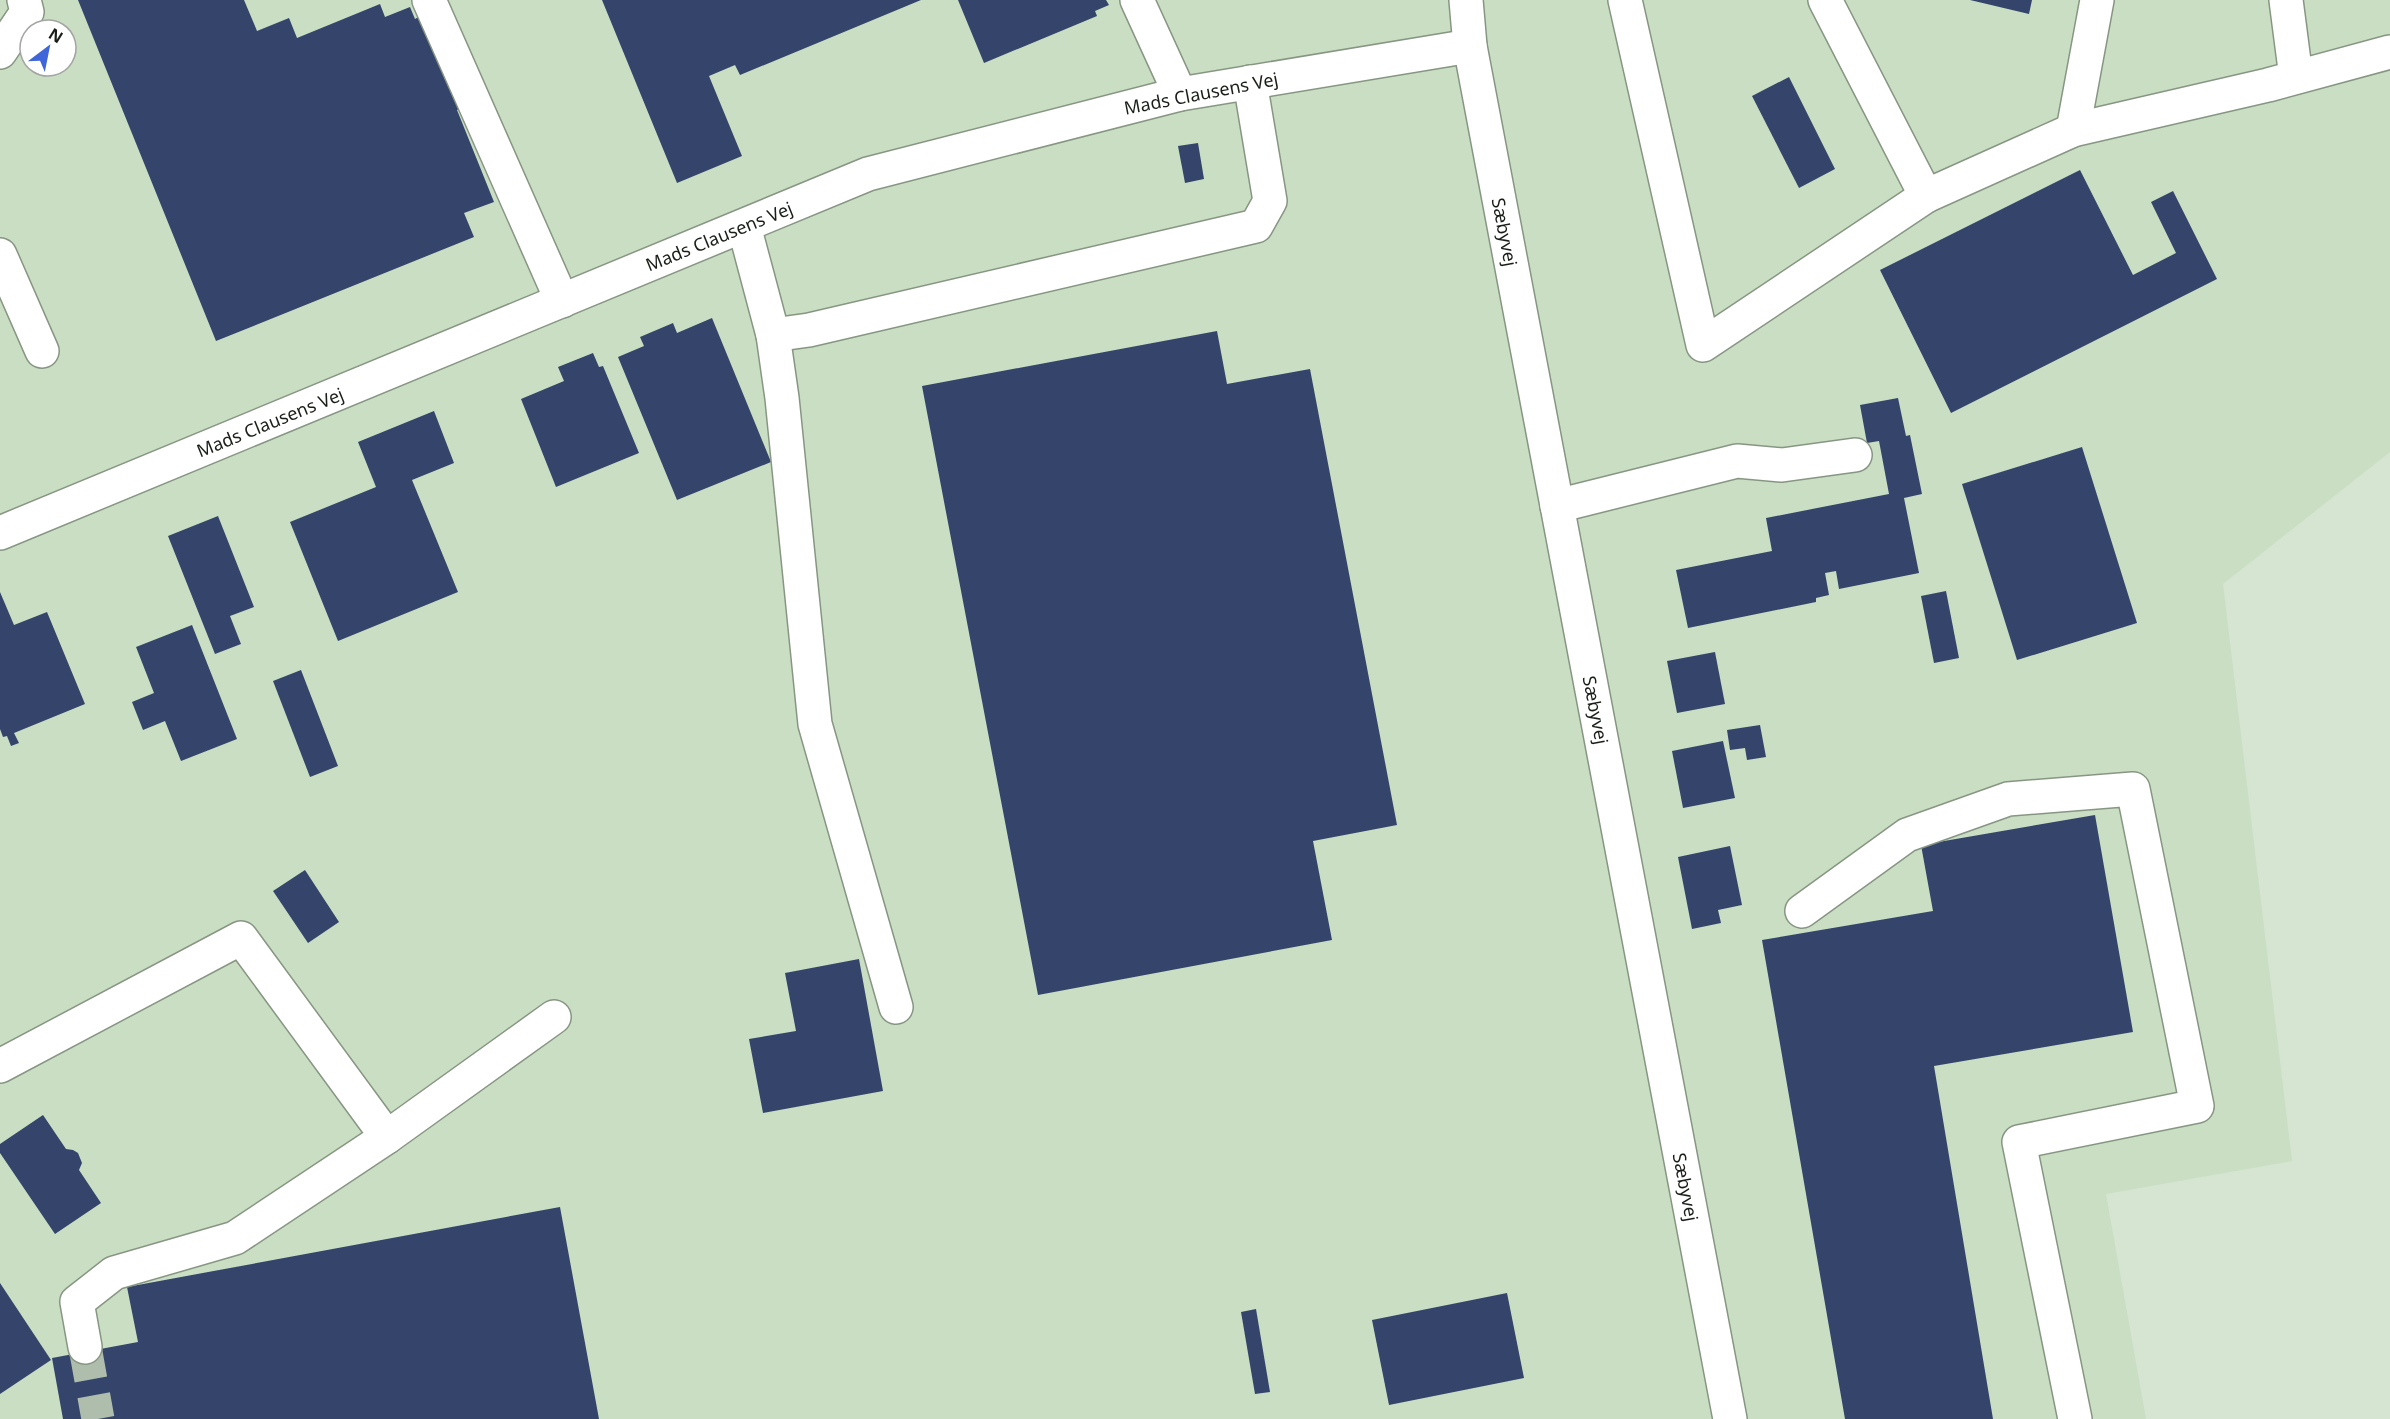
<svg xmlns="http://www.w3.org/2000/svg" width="2390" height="1419" viewBox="0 0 2390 1419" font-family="'Noto Sans',sans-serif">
  <rect width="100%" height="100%" fill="#d5e5d1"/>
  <path fill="#c9dec3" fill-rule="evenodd" d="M0,0H2390V452L2223,584L2292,1161L2106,1194L2146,1419H0ZM30,30H66V66H30Z"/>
  <g fill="#34446b">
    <path d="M78,0H244L257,31L289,18L297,38L380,4L385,17L410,7L415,19L420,16L448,86L452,84L462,108L457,110L494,202L464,213L474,237L216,341Z"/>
    <path d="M602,0H921L740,75L735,65L709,76L742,156L677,183Z"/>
    <path d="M958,0H1106L1109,5L1095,11L1097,16L984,63Z"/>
    <path d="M1970,0H2032L2029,14Z"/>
    <path d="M1789,77L1835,169L1799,188L1752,96Z"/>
    <path d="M1198,143L1204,179L1185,183L1178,146Z"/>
    <path d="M2080,170L2133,275L2176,253L2151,202L2173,191L2217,279L1951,413L1880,270Z"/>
    <path d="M712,318L771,462L677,500L618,357L644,346L640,337L673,323L677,333Z"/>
    <path d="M1217,331L1227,384L1310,369L1397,825L1313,841L1332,940L1038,995L922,386Z"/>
    <path d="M593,353L599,367L603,366L639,453L556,487L521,399L564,381L558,367Z"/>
    <path d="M1898,398L1906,436L1910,435L1922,494L1904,498L1919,573L1839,589L1836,571L1825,573L1829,595L1816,598V602L1688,628L1676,570L1772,551L1766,518L1889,494L1879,441L1867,443L1860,405Z"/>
    <path d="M434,411L454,463L412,480L458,592L338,641L290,522L376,487L358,442Z"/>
    <path d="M2082,447L2137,623L2017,660L1962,484Z"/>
    <path d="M218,516L254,607L230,616L241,644L215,654L168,536Z"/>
    <path d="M1946,591L1959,658L1934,663L1921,596Z"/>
    <path d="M0,592L14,625L47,612L85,704L14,733L19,743L11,746L7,736L3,737L0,729Z"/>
    <path d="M192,625L237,739L181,761L165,721L143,730L132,702L154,693L136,647Z"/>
    <path d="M1715,652L1725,704L1677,713L1667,661Z"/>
    <path d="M301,670L338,766L310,777L273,681Z"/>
    <path d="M1760,725L1766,757L1747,760L1745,748L1730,750L1727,730Z"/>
    <path d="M1723,741L1735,798L1683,808L1672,751Z"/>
    <path d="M2095,815L2133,1032L1934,1066L1993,1419H1845L1762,940L1933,911L1921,845Z"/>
    <path d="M1730,846L1742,905L1718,910L1721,923L1692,929L1678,857Z"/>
    <path d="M305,870L339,922L308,943L273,891Z"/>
    <path d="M859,959L883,1091L763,1113L749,1039L796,1031L785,973Z"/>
    <path d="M43,1115L66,1149L73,1150L78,1153L82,1163L79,1170L101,1203L55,1234L0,1153V1144Z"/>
    <path d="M560,1207L599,1419H63L52,1358L138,1342L127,1287Z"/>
    <path d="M0,1283L51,1360L0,1394Z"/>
    <path d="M1507,1293L1524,1378L1389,1405L1372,1320Z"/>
    <path d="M1256,1309L1270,1392L1255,1394L1241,1312Z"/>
  </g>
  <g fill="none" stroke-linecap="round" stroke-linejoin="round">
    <path stroke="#afbdac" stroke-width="33" stroke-dasharray="33 16" stroke-linecap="butt" d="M85,1347L98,1419"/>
    <g stroke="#879683" stroke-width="36">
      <g id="minor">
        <path d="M429,0L562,301"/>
        <path d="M1137,0L1180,94"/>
        <path d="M1466,0L1470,46L1730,1419"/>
        <path d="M1625,0L1703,345L1926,196"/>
        <path d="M1825,0L1926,196L2073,130L2268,85L2390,52"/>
        <path d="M2286,0L2296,77"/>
        <path d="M0,52L27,12L24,0"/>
        <path d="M2073,130L2097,0"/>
        <path d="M744,226L773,335L809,330L1256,226L1270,201L1250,82"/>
        <path d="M0,255L42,351"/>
        <path d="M773,335L782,398L815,724L896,1007"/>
        <path d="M1557,506L1737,461L1782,465L1855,455"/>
        <path d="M0,533L868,174L1180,94L1470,46"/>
        <path d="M1802,911L1907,835L2008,799L2133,789L2197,1106L2019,1142L2075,1419"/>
        <path d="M0,1066L241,938L387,1137"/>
        <path d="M85,1347L77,1302L114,1273L235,1238L387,1137L554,1017"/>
      </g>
    </g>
    <use href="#minor" stroke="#fff" stroke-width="33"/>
  </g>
  <g text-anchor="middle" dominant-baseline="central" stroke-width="6" stroke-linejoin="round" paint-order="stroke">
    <g font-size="18" fill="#191f18" stroke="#fff">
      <text transform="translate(1201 93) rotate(-11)">Mads Clausens Vej</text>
      <text transform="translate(1505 232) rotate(79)">Sæbyvej</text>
      <text transform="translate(719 236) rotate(-22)">Mads Clausens Vej</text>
      <text transform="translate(270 422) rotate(-22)">Mads Clausens Vej</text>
      <text transform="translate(1596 710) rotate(79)">Sæbyvej</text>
      <text transform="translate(1686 1187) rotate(79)">Sæbyvej</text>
    </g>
  </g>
  <g transform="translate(48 48) rotate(32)"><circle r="28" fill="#ffffff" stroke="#a3a5a3" stroke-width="1.5"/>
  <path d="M0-4.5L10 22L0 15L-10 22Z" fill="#3f66d8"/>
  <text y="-9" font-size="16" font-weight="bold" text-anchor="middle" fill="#191f18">N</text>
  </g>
</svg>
